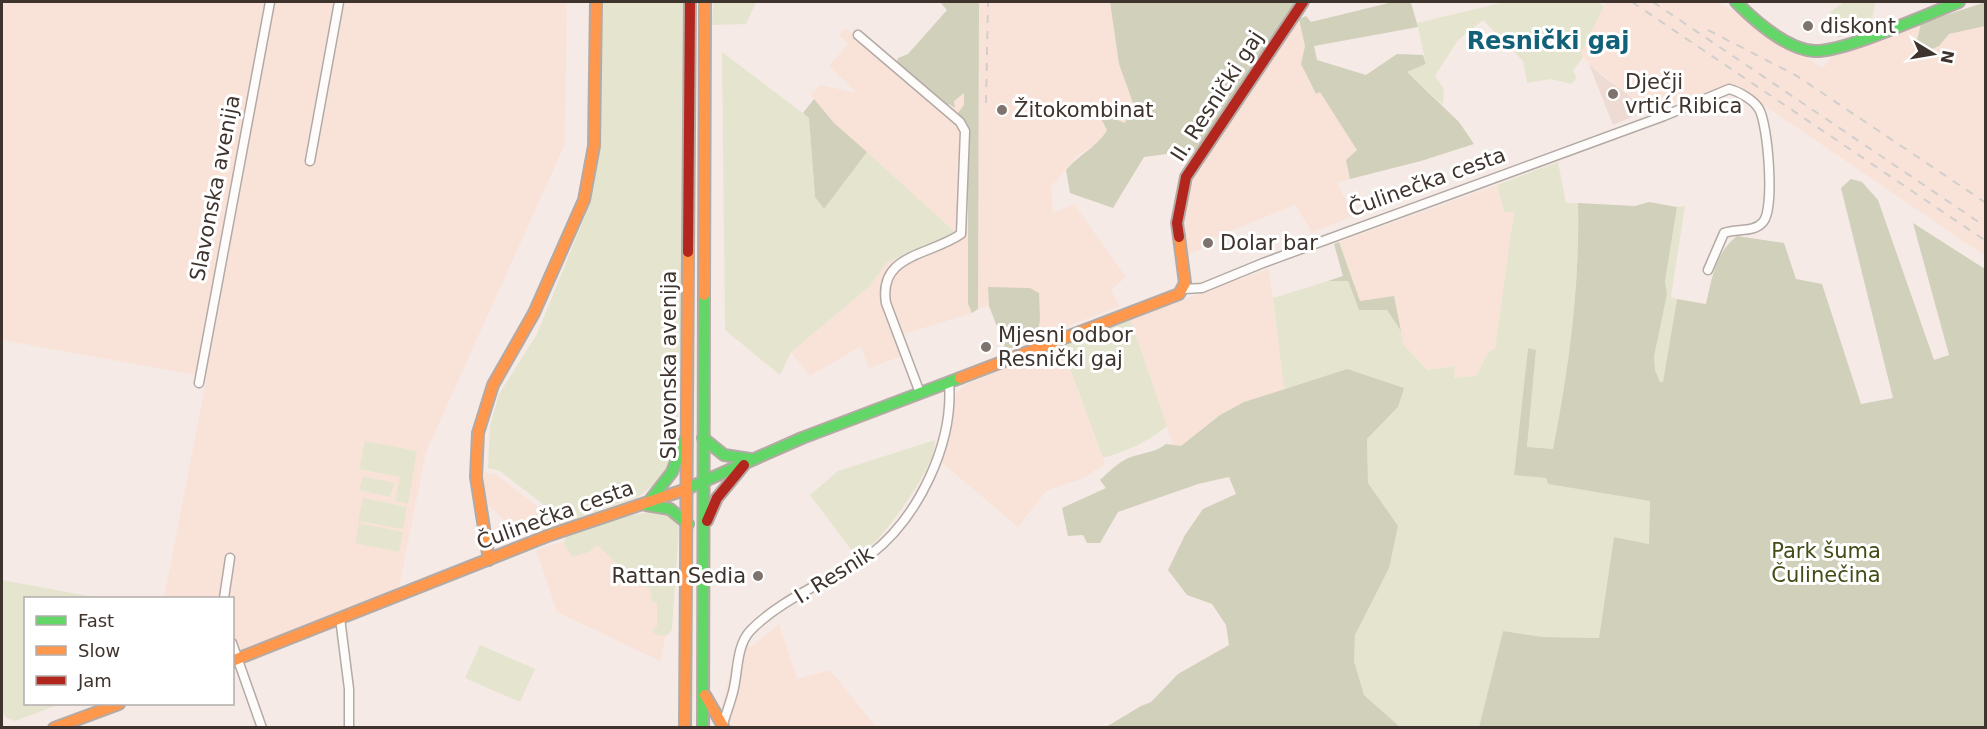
<svg xmlns="http://www.w3.org/2000/svg" width="1987" height="729" viewBox="0 0 1987 729" font-family="'DejaVu Sans',sans-serif">
  <rect width="100%" height="100%" fill="#f5eae5"/>
  <g fill="#f9e3d9">
    <path d="M2,2H567L565,144L426,452L399,587L233,655L232,598H164L207,377L2,340Z"/>
    <path d="M979,2H1110L1119,64L1133,102L1125,123L1102,124L1107,130L1102,140L1078,155L1051,187L1053,213L1074,204L1126,277L1111,290L1120,306L1037,338L1040,320L988,287L989,306L978,309Z"/>
    <path d="M1606,2H1719L1823,68L1832,56L1921,23L1917,40L1939,46L1949,34L1985,26V256L1733,84L1648,110L1589,64L1580,53Z"/>
    <path d="M1299,19L1305,46L1301,64L1315,93L1320,91L1357,150L1346,160L1350,179L1337,183L1354,216L1312,232L1295,205L1203,242L1205,247L1187,255L1184,208L1196,173Z"/>
    <path d="M857,27L896,65L954,108V101L964,92L968,132V304L972,313L904,334L902,356L869,368L861,346L810,376L791,352L870,286L886,263L952,236L834,123L811,95L820,85L857,93L829,66L848,44L839,35L846,28L851,33Z"/>
    <path d="M1497,185L1504,212H1514L1495,349L1488,352L1476,376L1453,378L1455,366L1427,370L1403,344L1394,296L1360,301L1339,242Z"/>
    <path d="M1269,269L1284,389L1244,402L1220,415L1181,446L1173,445L1130,318Z"/>
    <path d="M1061,344L1105,464L1082,479L1047,490L1018,527L940,461L946,446L956,394L964,385Z"/>
    <path d="M484,472L497,475L543,511L520,534L490,507L484,506Z"/>
    <path d="M652,515L667,632L660,661L557,612L536,550Z"/>
    <path d="M779,624L797,679L830,670L876,727L716,728L738,642L751,647Z"/>
  </g>
  <path fill="#eedcd4" d="M1589,64L1604,77L1648,110L1613,125Z"/>
  <g fill="#e5e5cf">
    <path d="M602,2H684L682,343L678,371L677,443L665,476L638,497L533,533L549,509L500,471L488,468L490,425L499,394L537,334L587,211L594,185L600,146Z"/>
    <path d="M713,2H756L746,24L712,25Z"/>
    <path d="M1505,2H1598L1604,6L1581,53L1583,57L1573,71L1577,78L1571,84L1551,79L1527,83L1523,61L1483,20L1458,40L1435,76L1444,89L1443,105L1407,72L1426,64L1417,23Z"/>
    <path d="M1844,2H1875L1871,27L1838,38L1830,12Z"/>
    <path d="M722,52L809,118L815,197L824,209L867,152L956,233L886,263L870,286L791,352L780,375L725,330Z"/>
    <path d="M1558,162L1566,203H1578C1580,285 1569,369 1553,449L1527,448L1536,350L1528,348L1514,475L1546,478L1548,484L1650,501L1649,544L1614,537L1599,638L1543,637L1503,631L1479,727H1400L1364,695L1354,661L1355,635L1398,527L1368,483L1367,439L1398,407L1347,369L1284,389L1273,298L1328,281H1348L1359,310H1387L1401,331L1403,344L1427,370L1455,366L1454,378L1476,376L1488,352L1495,349L1514,212H1504L1497,185Z"/>
    <path d="M1685,206L1671,297L1677,299L1663,382H1660L1655,370L1654,357L1667,294L1665,281L1677,207Z"/>
    <path d="M1130,318L1167,426C1147,442 1128,451 1103,458L1061,344Z"/>
    <path d="M935,440C936,465 895,520 878,539C872,545 863,551 856,556L810,495L838,471Z"/>
    <path d="M365,441L417,451L408,504L395,501L400,477L359,469Z"/>
    <path d="M363,476L394,483L390,497L359,490Z"/>
    <path d="M363,498L407,507L403,529L358,521Z"/>
    <path d="M655,511C668,512 673,515 679,528L672,629L668,635L660,636L654,633L652,628L657,627V603L652,602L650,588L640,585L597,545L589,552L572,557L564,544L566,536L619,518Z"/>
    <path d="M359,523L403,532L399,552L355,543Z"/>
    <path d="M2,580L99,598H26V704H60L15,721L5,717L2,710Z"/>
    <path d="M480,645L535,669L520,702L465,678Z"/>
  </g>
  <g fill="#d1d0bb">
    <path d="M940,2H979L978,309L972,313L968,304V132L957,114L964,105V93L954,101L955,108L949,104L948,106L896,65L898,58L908,54L947,10Z"/>
    <path d="M1110,2H1296L1196,150L1144,157L1113,208L1070,193L1066,170C1079,155 1099,145 1107,130L1101,119L1105,115L1125,123L1133,103L1119,64Z"/>
    <path d="M1393,2L1411,3L1418,27L1314,46L1317,60L1366,75L1397,54L1423,55L1426,64L1407,72L1459,122L1474,144L1421,161L1350,179L1346,160L1357,150L1320,92L1316,94L1301,64L1305,46L1299,19L1306,16L1311,22Z"/>
    <path d="M1986,2L1985,26L1949,34L1939,46L1925,52L1917,40L1921,23Z"/>
    <path d="M814,99L834,123L867,152L824,209L815,197L809,118L803,113Z"/>
    <path d="M1851,179L1862,182L1878,200L1934,360L1949,355L1913,223L1985,269V727H1479L1503,631L1543,637L1599,638L1614,537L1649,544L1650,501L1548,484L1546,478L1514,475L1528,348L1536,350L1527,447L1553,449C1569,368 1580,285 1578,203L1635,206L1649,202L1677,207L1665,281L1667,294L1654,357L1655,370L1660,382H1663L1677,299L1706,304C1712,279 1715,253 1737,236L1784,243L1796,279L1822,284L1861,404L1893,398L1841,188Z"/>
    <path d="M1339,242L1360,301L1394,296L1401,331L1387,310H1359L1348,281H1328L1343,276L1334,244Z"/>
    <path d="M988,287L1030,288L1039,293L1040,320L1037,338L1006,350L989,306Z"/>
    <path d="M1347,369L1404,388L1398,407L1367,439L1368,483L1398,526L1389,568L1355,635L1354,661L1364,695L1400,727H1106L1141,706L1151,702L1178,674L1229,645L1226,625L1212,604L1187,595L1168,570L1185,535L1203,509L1236,494L1229,477L1198,484L1118,512L1100,543H1087L1083,535L1068,536L1062,508L1106,488L1100,480C1109,472 1119,461 1131,457C1145,452 1154,453 1166,444L1181,446L1220,415L1244,402Z"/>
  </g>
  <g fill="none" stroke-linecap="round" stroke-linejoin="round">
    <g stroke="#b4aaa5" stroke-width="11">
      <g id="street">
        <path d="M858,35L960,122L965,131L961,234C929,256 878,254 886,303L920,393"/>
        <path d="M310,161L339,2"/>
        <path d="M1184,289L1202,288L1263,263L1664,116L1729,89C1738,91 1754,100 1759,109C1768,124 1775,209 1763,222C1754,233 1737,228 1724,233L1708,270"/>
        <path d="M199,383L270,2"/>
        <path d="M224,598L230,558"/>
        <path d="M340,618L349,689V728"/>
        <path d="M232,643L262,728"/>
        <path d="M722,728C725,716 730,704 733,692C738,674 736,646 750,631C774,606 808,590 838,573C849,568 861,563 870,555C919,517 954,443 949,382"/>
      </g>
    </g>
    <g stroke="#b4aaa5" stroke-width="14">
      <g id="fast">
        <path d="M1736,2C1755,21 1786,49 1814,51C1842,53 1928,14 1959,2"/>
        <path d="M703,438L724,455L750,459"/>
        <path d="M684,490L802,438L960,378"/>
        <path d="M651,499L672,472L684,441"/>
        <path d="M646,505L670,509L688,524"/>
        <path d="M703,728L704,295"/>
      </g>
    </g>
    <g stroke="#b4aaa5" stroke-width="14">
      <g id="slow">
        <path d="M704,295L705,2"/>
        <path d="M960,378L1179,294L1185,283L1179,237"/>
        <path d="M489,560L476,477L478,433L493,385L534,313L584,200L594,146L596,2"/>
        <path d="M232,661L550,535L684,490"/>
        <path d="M705,695L723,726"/>
        <path d="M54,728L119,704"/>
        <path d="M685,728L688,252"/>
      </g>
    </g>
    <g stroke="#b4aaa5" stroke-width="14">
      <g id="jam">
        <path d="M1179,237L1177,223L1186,177L1303,2"/>
        <path d="M688,252L690,2"/>
        <path d="M707,521L717,498L744,465"/>
      </g>
    </g>
    <use href="#street" stroke="#fefcfb" stroke-width="8"/>
    <use href="#fast" stroke="#63d668" stroke-width="10"/>
    <use href="#slow" stroke="#ff974d" stroke-width="10"/>
    <use href="#jam" stroke="#b3261e" stroke-width="10"/>
    <g stroke="#d1cecc" stroke-width="2" stroke-dasharray="8 8" stroke-linecap="butt">
      <path d="M1632,2L1986,241"/>
      <path d="M1653,2L1986,227"/>
      <path d="M1708,30L1797,76L1986,203"/>
      <path d="M986,103L988,2"/>
    </g>
  </g>
  <g fill="#7f736d" stroke="#fff" stroke-width="2">
    <circle cx="1808" cy="26" r="6"/>
    <circle cx="1613" cy="94" r="6"/>
    <circle cx="1002" cy="110" r="6"/>
    <circle cx="1208" cy="243" r="6"/>
    <circle cx="986" cy="347" r="6"/>
    <circle cx="758" cy="576" r="6"/>
  </g>
  <g text-anchor="middle" dominant-baseline="central" stroke-width="6" stroke-linejoin="round" paint-order="stroke">
    <g font-size="21" fill="#3f332d" stroke="#fff" text-anchor="start">
      <text x="1820" y="26">diskont</text>
      <text x="1625" y="82">Dječji<tspan x="1625" dy="24">vrtić Ribica</tspan></text>
      <text x="1014" y="110">Žitokombinat</text>
      <text x="1220" y="243">Dolar bar</text>
      <text x="998" y="335">Mjesni odbor<tspan x="998" dy="24">Resnički gaj</tspan></text>
      <text x="746" y="576" text-anchor="end">Rattan Sedia</text>
    </g>
    <g font-size="21" fill="#3f332d" stroke="#fff">
      <text transform="translate(1217 96) rotate(-57)">II. Resnički gaj</text>
      <text transform="translate(1427 182) rotate(-20)">Čulinečka cesta</text>
      <text transform="translate(215 188) rotate(-79)">Slavonska avenija</text>
      <text transform="translate(669 365) rotate(-90)">Slavonska avenija</text>
      <text transform="translate(555 515) rotate(-20)">Čulinečka cesta</text>
      <text transform="translate(834 575) rotate(-32)">I. Resnik</text>
    </g>
    <g font-size="21" fill="#434c14" stroke="#fff">
      <text x="1826" y="551">Park šuma<tspan x="1826" dy="24">Čulinečina</tspan></text>
    </g>
    <g font-size="24" font-weight="bold" fill="#126178" stroke="#fff">
      <text x="1548" y="41">Resnički gaj</text>
    </g>
  </g>
  <rect width="1987" height="729" fill="none" stroke="#3f332d" stroke-width="6"/>
  <rect x="24" y="597" width="210" height="108" fill="#ffffff" stroke="#b2adab" stroke-width="1.5"/>
  <rect x="36" y="616" width="30" height="9" fill="#63d668" stroke="#b2adab" stroke-width="1.5"/>
  <text x="78" y="627" font-size="18" fill="#3f332d">Fast</text>
  <rect x="36" y="646" width="30" height="9" fill="#ff974d" stroke="#b2adab" stroke-width="1.5"/>
  <text x="78" y="657" font-size="18" fill="#3f332d">Slow</text>
  <rect x="36" y="676" width="30" height="9" fill="#b3261e" stroke="#b2adab" stroke-width="1.5"/>
  <text x="78" y="687" font-size="18" fill="#3f332d">Jam</text>
  <g transform="translate(1933 54) rotate(101)" stroke="#ffffff" stroke-width="4.5" paint-order="stroke">
  <path d="M0-4.5L10 22L0 15L-10 22Z" fill="#3f332d"/>
  <text y="-9" font-size="16" font-weight="bold" text-anchor="middle" fill="#3f332d">N</text>
  </g>
</svg>
